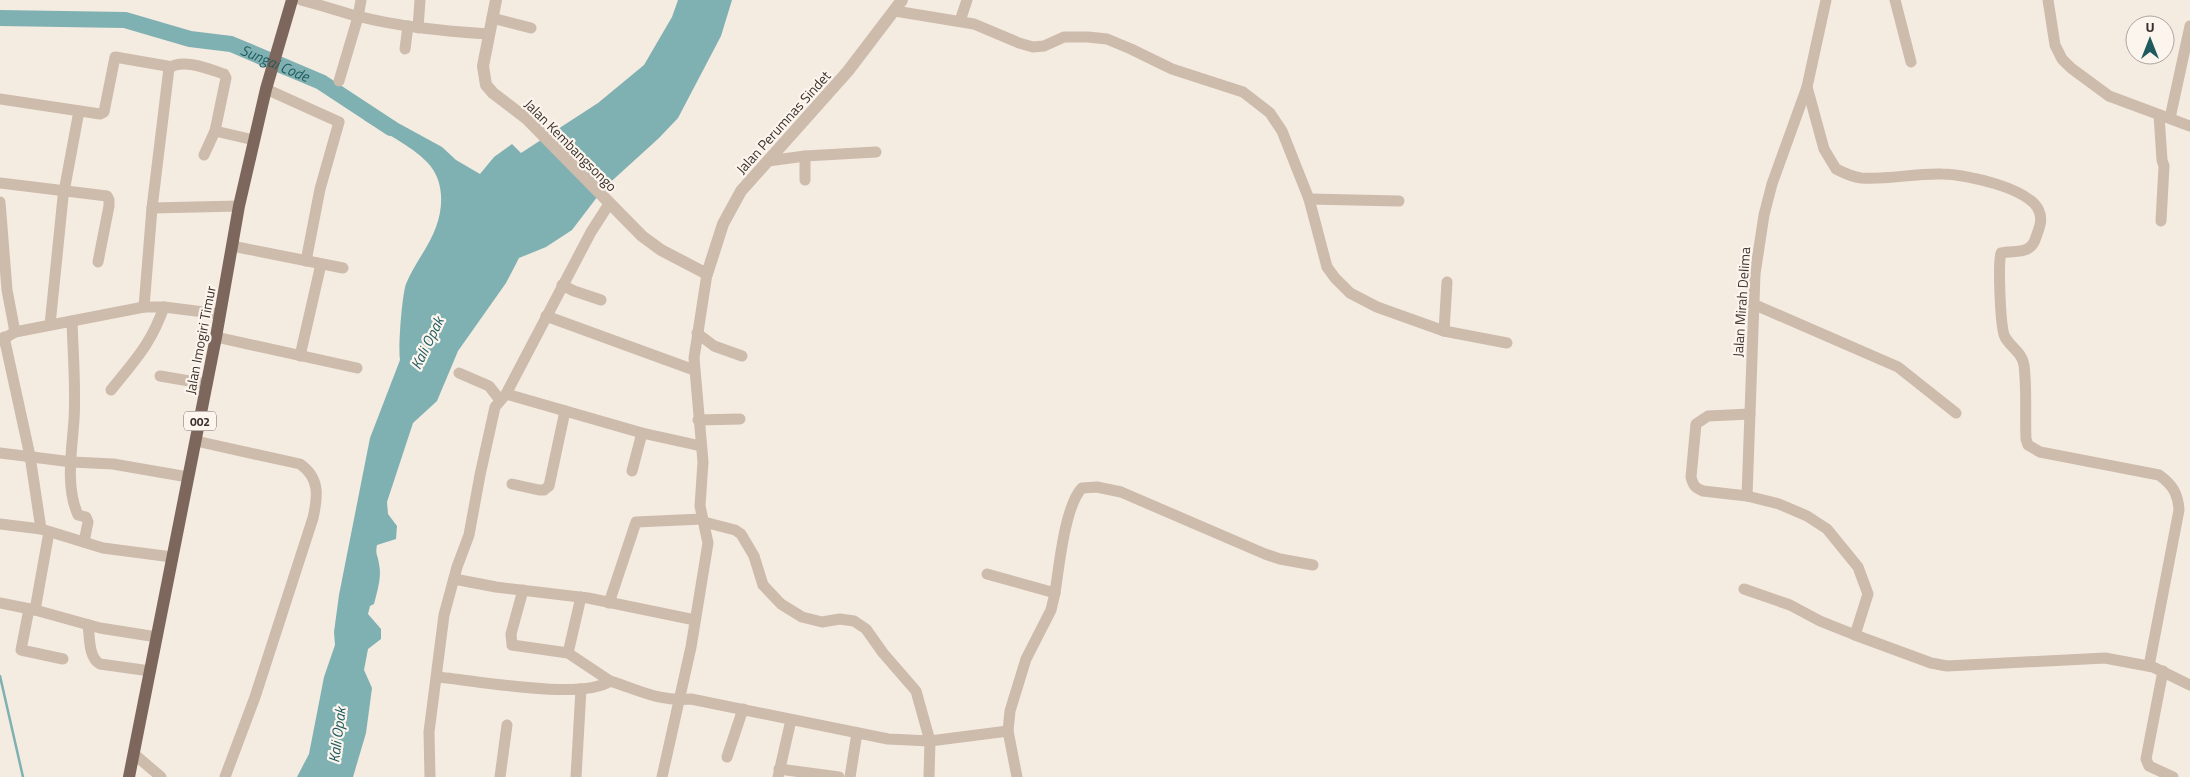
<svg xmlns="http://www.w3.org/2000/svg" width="2190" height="777" viewBox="0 0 2190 777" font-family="'Titillium Web',sans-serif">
  <rect width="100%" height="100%" fill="#f4ebe1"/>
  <path fill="#7fb0b2" d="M678,0H732L721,36L678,118L659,138L604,188L572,230L546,247L519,258L506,283L458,351L437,401L413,423L387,502L388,514L397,526L396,539L377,545C375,555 378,555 379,564C382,577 377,592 374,604L370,606L368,614L381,629V639L368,649L364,670L372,688L366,733L353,777H297L309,754L324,677L335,645L334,632L339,595L370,438L400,360C398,348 402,295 406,284C414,264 429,247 436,227C444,206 444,179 427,162C410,145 385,133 364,120L378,112L442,147L456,160L480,174L494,157L512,144L521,153L598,103L644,65L672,17Z"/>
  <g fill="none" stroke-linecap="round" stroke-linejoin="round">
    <path stroke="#7fb0b2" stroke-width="2.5" d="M0,676L23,777"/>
    <path stroke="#7fb0b2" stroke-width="16" id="s1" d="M0,18L125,20L190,39L231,44L321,82L391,128"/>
    <g stroke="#cdbbac" stroke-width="11">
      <path d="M301,0C320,5 339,11 357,16C400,27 444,31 488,34"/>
      <path d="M1895,0L1911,62"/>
      <path d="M2048,0L2055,45L2062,59L2071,68L2109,96L2190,126"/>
      <path d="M895,11L974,24L1019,43L1033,47L1044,46L1064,37H1088L1107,39L1131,49L1172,69L1243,92L1270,113L1282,131L1309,199L1327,267L1335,278L1350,293L1377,307L1444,331L1507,343"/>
      <path d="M492,18L531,28"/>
      <path d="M960,21L967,0"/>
      <path d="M418,28L420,0"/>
      <path d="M405,49L408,26"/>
      <path d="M169,68L152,208L239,206"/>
      <path d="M169,68C183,58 209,69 224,74L226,78L215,131L254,140"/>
      <path d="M339,81L358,17L361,0"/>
      <path d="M1807,87L1824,149L1836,169C1844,173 1852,177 1861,178C1888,180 1915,173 1942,174C1965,174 2030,188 2039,211C2043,220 2039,229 2036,237C2031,255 2016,250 2001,253C1998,263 2000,328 2005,337C2011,348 2022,352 2024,365C2027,389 2025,415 2026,439L2028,445L2040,452L2159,475C2173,485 2178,494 2179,510L2149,666"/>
      <path d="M266,89L339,122L320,189L306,261"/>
      <path d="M0,99L100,114L104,112L115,57L167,66L169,68"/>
      <path d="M2159,115L2162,160L2164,166L2161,221"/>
      <path d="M2170,118L2190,26"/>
      <path d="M204,155L215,131"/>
      <path d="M805,156V180"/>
      <path d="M768,161L805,156L876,152"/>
      <path d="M0,183L107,196L109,200V206L98,262"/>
      <path d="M1309,199L1399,201"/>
      <path d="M0,202L7,290L15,332"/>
      <path d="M232,246L343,268"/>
      <path d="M562,285L574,291L601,300"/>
      <path d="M1753,304L1898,367L1956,413"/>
      <path d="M144,307L152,208"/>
      <path d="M546,316L694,370"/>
      <path d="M72,321C73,354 76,387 74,420C72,450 65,486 78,515L86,517L88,522L84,542"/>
      <path d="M50,325L63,197L79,111"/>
      <path d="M1444,331L1447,282"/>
      <path d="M697,333L714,346L742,356"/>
      <path d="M4,337L30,456L41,529"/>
      <path d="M216,337L357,368"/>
      <path d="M0,341L15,332L144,307H164L220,314"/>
      <path d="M300,356L321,264"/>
      <path d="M459,373L489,386L500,400"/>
      <path d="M160,376L207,384"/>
      <path d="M111,390C135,360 151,344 164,307"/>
      <path d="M506,394L642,433L701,446"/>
      <path d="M1750,414L1708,416L1696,424L1691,477C1693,485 1695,488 1703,491L1747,496L1779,504L1807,516L1827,529L1858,567L1868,594L1855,635"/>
      <path d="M698,420L740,419"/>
      <path d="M196,441L300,464C320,478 318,496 313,518L255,697L225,777"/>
      <path d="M0,453L72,462L113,464L188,477"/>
      <path d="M632,471L642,433"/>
      <path d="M512,484L539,490H544L549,486L565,411"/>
      <path d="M1747,496L1755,274L1764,215L1772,184L1807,87L1826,0"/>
      <path d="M704,522L735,530L741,534L754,556L763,585L781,604L802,617L822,622L840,619L854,621L866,629L883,653L916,691L930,741L1008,731"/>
      <path d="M0,524L41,529L103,548L172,557"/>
      <path d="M987,574L1055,593L1051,610L1026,659L1010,711L1008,731L1017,777"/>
      <path d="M454,579L496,587L588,598L695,620"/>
      <path d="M1744,589L1790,605L1820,621L1855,635L1931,663L1947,666L2105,658L2153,667L2190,685"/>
      <path d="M523,590L511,634L512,645L568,653L610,681"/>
      <path d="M1055,593C1059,567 1065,505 1082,488L1097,487L1121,492L1265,554L1280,559L1313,565"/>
      <path d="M0,603L35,610L100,628L157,637"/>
      <path d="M609,603L636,522L702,519"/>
      <path d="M29,609L21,650L63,659"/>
      <path d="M35,610L49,532"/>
      <path d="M88,625C90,637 88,657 100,664L150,671"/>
      <path d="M568,653L581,597"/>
      <path d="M2163,671L2146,759L2149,766L2173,777"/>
      <path d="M437,677C474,680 582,701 610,681C639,690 659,702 691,699L888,739L930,741L929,777"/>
      <path d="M134,754L161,777"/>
      <path d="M727,757L743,709"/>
      <path d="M779,769L839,777"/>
      <path d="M430,777L429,732L444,615L457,567L469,535L480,475L495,407L506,394L591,232L609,204"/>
      <path d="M500,777L507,725"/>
      <path d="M576,777L581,689"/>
      <path d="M662,777L691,647L708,543L700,506L703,462L694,358L707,274"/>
      <path d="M778,777L791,720"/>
      <path d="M850,777L857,733"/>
    </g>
    <path stroke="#cdbbac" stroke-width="12" d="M496,0L483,66L486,85L493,93L527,119L642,236L661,250L707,274L723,224L741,191L848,71L902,0"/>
    <path stroke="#7d675c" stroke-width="12" d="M129,777L216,337L239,206L266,89L292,0"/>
  </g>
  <g text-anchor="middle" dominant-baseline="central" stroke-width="4.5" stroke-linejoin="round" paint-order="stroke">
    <rect fill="#fbf5ee" stroke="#756b66" stroke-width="1" x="184" y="411.5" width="32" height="19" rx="4"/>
    <g font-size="12" font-weight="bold" fill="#3b302b">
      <text x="200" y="421">002</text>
    </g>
    <g font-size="14" fill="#3b302b" stroke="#fbf5ee">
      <text transform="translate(783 122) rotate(-48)">Jalan Perumnas Sindet</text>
      <text transform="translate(571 145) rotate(45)">Jalan Kembangsongo</text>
      <text transform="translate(1741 302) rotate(-86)">Jalan Mirah Delima</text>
      <text transform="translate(200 340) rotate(-79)">Jalan Imogiri Timur</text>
    </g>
    <g font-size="15" font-style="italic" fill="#1f5a5e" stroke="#fbf5ee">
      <text stroke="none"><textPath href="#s1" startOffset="282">Sungai Code</textPath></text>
      <text transform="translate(427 343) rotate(-64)">Kali Opak</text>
      <text transform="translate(337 735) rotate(-83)">Kali Opak</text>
    </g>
  </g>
  <g transform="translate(2150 40)"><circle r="24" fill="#fbf5ee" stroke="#aea6a0"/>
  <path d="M0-4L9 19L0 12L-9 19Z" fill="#1f5a5e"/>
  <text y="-8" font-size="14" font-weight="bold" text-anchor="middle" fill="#3b302b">U</text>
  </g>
</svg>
